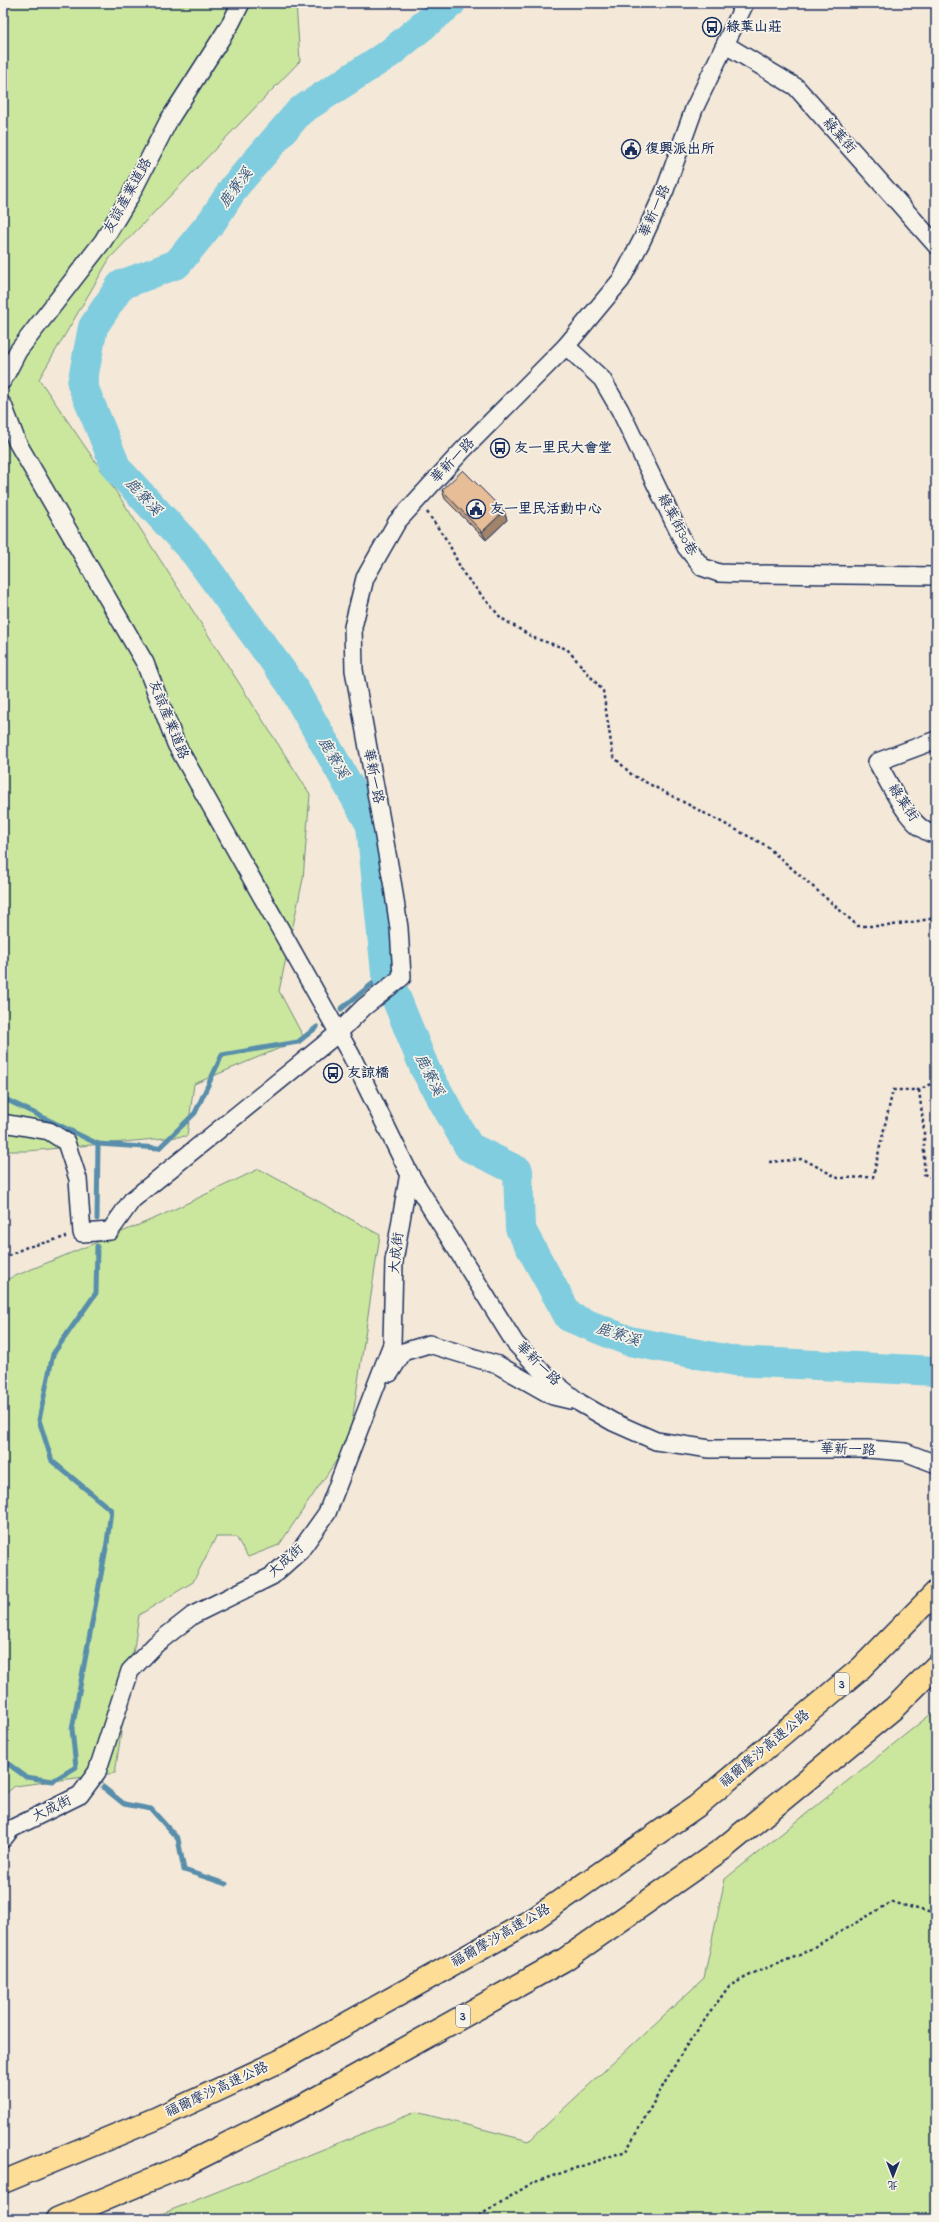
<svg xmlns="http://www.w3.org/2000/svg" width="939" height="2222" viewBox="0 0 939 2222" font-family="'Indie Flower','LXGW WenKai TC',sans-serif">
  <rect width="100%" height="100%" fill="#f4e8d8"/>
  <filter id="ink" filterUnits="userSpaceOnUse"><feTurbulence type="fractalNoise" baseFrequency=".025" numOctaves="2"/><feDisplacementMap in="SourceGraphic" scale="8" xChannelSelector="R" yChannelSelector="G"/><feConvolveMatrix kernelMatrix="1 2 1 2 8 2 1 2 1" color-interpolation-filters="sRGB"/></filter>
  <g filter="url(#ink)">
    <g fill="#cbe79d" stroke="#738b7e">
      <path d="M3,3H296L300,61L110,258L39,379L127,508L310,794L303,879L279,991L304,1038L194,1084L187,1136L28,1151H3Z"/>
      <path d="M259,1169L380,1235L349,1442L279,1545L248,1557L236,1537H216L193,1582L139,1615L115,1773L15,1786L3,1796V1281L158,1217Z"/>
      <path d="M936,1710V2219H149L416,2112L529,2141L704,1978L725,1879Z"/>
    </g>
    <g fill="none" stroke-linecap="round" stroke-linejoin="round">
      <g stroke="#588eab" stroke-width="5">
        <path d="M341,1009L386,973"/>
        <path d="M3,1098L98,1144"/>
        <path d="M97,1219L98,1144L159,1148L195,1113L222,1055L298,1042L317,1027"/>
        <path d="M3,1760L26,1777L53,1781L76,1767L72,1729L107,1543L111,1510L52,1461L39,1420L53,1354L96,1293L97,1246"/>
        <path d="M103,1787L124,1804L151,1809L178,1839L184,1870L226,1884"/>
      </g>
      <path stroke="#80cddf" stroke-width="30" d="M451,3L390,53L300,111L235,186L213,220L177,264L121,285L93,327L82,384L117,469L195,553L291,684L371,825L386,973L425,1069L469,1147L518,1171L520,1228L569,1317L629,1341L735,1361L936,1371"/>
      <g stroke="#1b2f5e" stroke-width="20">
        <g id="minor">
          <path d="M726,45L796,87L936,245"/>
          <path d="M566,346L602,379L620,410L686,547L702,567L719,573L748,574L936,576"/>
          <path d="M3,380L18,351L103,241L129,198L169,120L231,23L241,3"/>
          <path d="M3,405L17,442L145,663L176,744L351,1055L409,1173L515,1343L547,1377L580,1403L613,1422L656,1441L710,1449H868L905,1452L936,1464"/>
          <path d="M936,740L877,762C889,782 911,833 936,834"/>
          <path d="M3,1123L49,1131L66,1142L78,1179L82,1233L110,1231L132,1200L337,1034L364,1007L402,977L399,928L393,887L354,670L353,627L365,578L397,522L462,451L566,346L621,280L642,240L665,190L694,109L745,3"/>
          <path d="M390,1373L403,1352L429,1344L498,1365L553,1396L570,1400"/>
          <path d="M3,1839L11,1829L80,1795L97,1772L130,1671L156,1644L193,1615L272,1576L300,1551L327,1513L392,1344L394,1261L409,1173"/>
        </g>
      </g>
      <g stroke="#1b2f5e" stroke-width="25">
        <g id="highway">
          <path d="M3,2182L155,2119L280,2061L534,1919L697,1806L861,1668L936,1592"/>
          <path d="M57,2219L181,2167L304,2105L564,1960L724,1848L894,1708L936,1666"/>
        </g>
      </g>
      <g stroke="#1b2f5e" stroke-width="2.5" stroke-dasharray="3 3" stroke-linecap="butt">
        <path d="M427,512L448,542L463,573L501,618L534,638L567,649L603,691L613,756L632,775L765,845L858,926H887L936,918"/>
        <path d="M919,1090L924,1130V1174L936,1180"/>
        <path d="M769,1162L803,1159L838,1178L873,1177L893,1090H919L936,1081"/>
        <path d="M3,1259L24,1248L66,1237"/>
        <path d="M474,2219L532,2183L626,2151L684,2049L729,1986L756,1972L800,1955L892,1902L936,1914"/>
      </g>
      <use href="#minor" stroke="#f7f3e8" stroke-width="17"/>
      <use href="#highway" stroke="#fedd96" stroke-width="22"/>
    </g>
    <path fill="#c6a381" stroke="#1b2f5e" d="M442,490L504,511L507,520L486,540L445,499Z"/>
    <g fill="#a18469" stroke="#1b2f5e">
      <path d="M504,511L507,520L486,540L482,532Z"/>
      <path d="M3,1239L6,1248L3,1250Z"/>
    </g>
    <path fill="#e6bd96" stroke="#1b2f5e" d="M463,470L504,511L482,532L442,490Z"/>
  </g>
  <defs>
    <g id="bus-ring" transform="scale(1)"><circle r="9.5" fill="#f7f3e8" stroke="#1b2f5e" stroke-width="1.5"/><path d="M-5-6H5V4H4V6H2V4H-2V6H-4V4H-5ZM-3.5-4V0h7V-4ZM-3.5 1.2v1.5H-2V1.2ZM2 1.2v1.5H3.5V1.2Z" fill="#1b2f5e"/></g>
    <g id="civic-ring" transform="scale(1)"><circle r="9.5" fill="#f7f3e8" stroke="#1b2f5e" stroke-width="1.5"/><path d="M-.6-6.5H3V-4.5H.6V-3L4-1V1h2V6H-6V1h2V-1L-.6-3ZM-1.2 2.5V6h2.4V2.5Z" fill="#1b2f5e"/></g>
  </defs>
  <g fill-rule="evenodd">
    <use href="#bus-ring" x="712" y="27"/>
    <use href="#civic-ring" x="631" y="149"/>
    <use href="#bus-ring" x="500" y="448"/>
    <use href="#civic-ring" x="476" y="509"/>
    <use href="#bus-ring" x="333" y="1073"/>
  </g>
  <g text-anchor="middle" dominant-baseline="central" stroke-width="3.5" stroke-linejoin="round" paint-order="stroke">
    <g fill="#f7f3e8" stroke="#5d6a87" stroke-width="1">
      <rect x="835" y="1673" width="14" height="22" rx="3"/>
      <rect x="456" y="2005" width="14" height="22" rx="3"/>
    </g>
    <g font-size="13" font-weight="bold" fill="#1b2f5e">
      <text x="842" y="1684">3</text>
      <text x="463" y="2016">3</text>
    </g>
    <g font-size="14" font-weight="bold" fill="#1b2f5e" stroke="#f7f3e8" text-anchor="start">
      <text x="726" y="27">綠葉山莊</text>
      <text x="645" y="149">復興派出所</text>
      <text x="514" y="448">友一里民大會堂</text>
      <text x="490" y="509">友一里民活動中心</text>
      <text x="347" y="1073">友諒橋</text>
    </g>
    <g font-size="14" fill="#1b2f5e" stroke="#f7f3e8">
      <text transform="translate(839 136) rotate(49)">綠葉街</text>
      <text transform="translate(128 196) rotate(-61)">友諒產業道路</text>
      <text transform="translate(655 211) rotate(-66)">華新一路</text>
      <text transform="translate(453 461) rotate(-46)">華新一路</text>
      <text transform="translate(677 525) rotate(62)">綠葉街30巷</text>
      <text transform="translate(168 720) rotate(68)">友諒產業道路</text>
      <text transform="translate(373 776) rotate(79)">華新一路</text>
      <text transform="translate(903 803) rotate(56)">綠葉街</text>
      <text transform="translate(397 1253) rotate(-84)">大成街</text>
      <text transform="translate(538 1364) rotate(45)">華新一路</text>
      <text transform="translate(848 1450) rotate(2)">華新一路</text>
      <text transform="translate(286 1561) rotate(-42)">大成街</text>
      <text transform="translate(765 1749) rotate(-40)">福爾摩沙高速公路</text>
      <text transform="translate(52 1809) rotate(-26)">大成街</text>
      <text transform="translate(501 1936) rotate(-30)">福爾摩沙高速公路</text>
      <text transform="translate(217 2090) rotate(-25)">福爾摩沙高速公路</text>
    </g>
    <g font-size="15" font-style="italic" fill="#34567e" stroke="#f7f3e8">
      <text transform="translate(236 188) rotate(-53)">鹿寮溪</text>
      <text transform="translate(143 497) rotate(47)">鹿寮溪</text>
      <text transform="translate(333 758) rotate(60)">鹿寮溪</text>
      <text transform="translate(429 1075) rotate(63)">鹿寮溪</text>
      <text transform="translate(618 1335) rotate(18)">鹿寮溪</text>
    </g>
  </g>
  <rect width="939" height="2222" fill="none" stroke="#f7f3e8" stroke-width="16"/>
  <rect x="8" y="8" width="923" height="2206" fill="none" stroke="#1b2f5e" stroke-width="1.5" filter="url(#ink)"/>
  <g transform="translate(893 2176) rotate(180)" stroke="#f7f3e8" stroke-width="3" paint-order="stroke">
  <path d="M0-3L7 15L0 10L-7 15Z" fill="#1b2f5e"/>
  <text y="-6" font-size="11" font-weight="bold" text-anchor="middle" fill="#1b2f5e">北</text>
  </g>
</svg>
